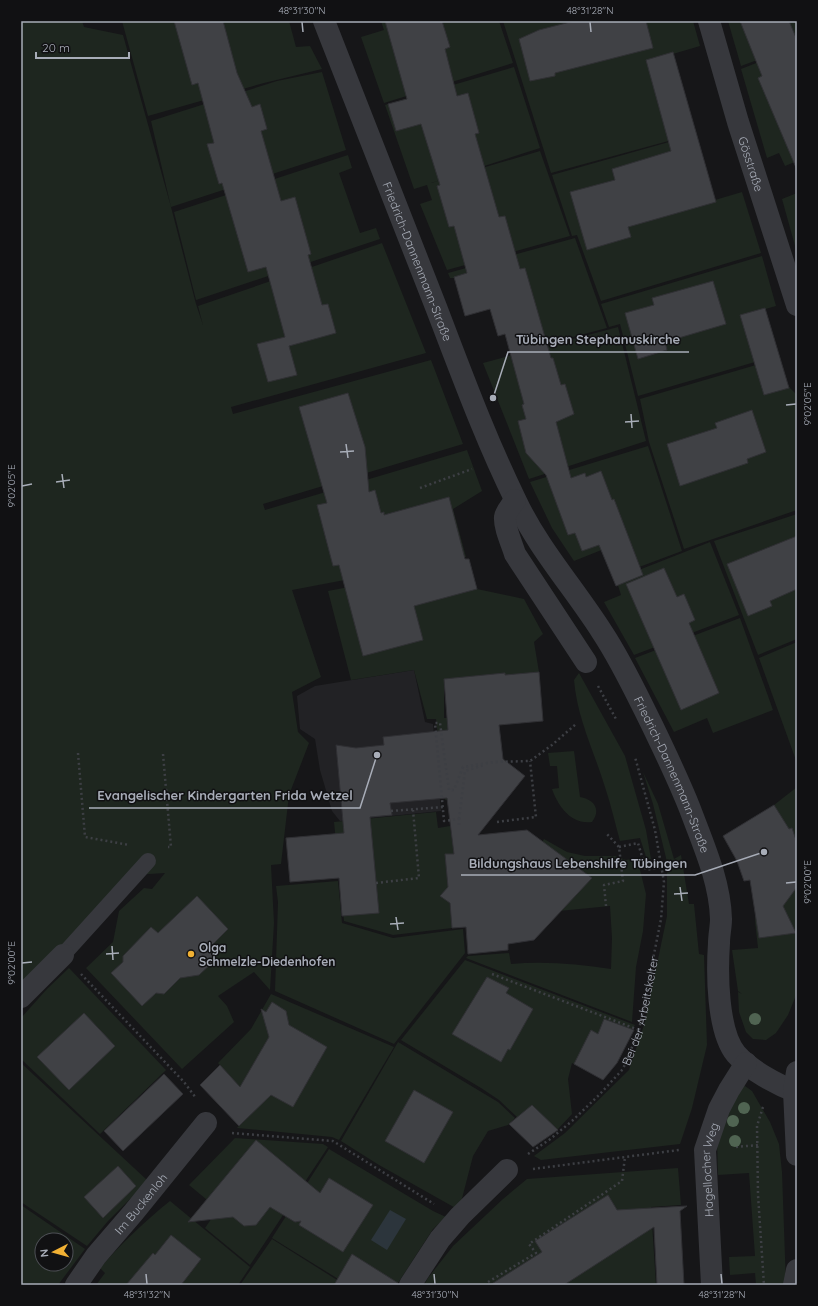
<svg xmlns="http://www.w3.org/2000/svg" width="818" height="1306" viewBox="0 0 818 1306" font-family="Quicksand,sans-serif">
  <rect width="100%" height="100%" fill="#161618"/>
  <path fill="#222225" d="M414,670L425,722L433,724L441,811L340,821L332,811L320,770L315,739L300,729L297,696L315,686Z"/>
  <g fill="#1e261f" fill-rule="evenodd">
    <path d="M21,21H82L84,27L123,35L171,207L151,121L277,81L322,72L346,150L171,207L196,304L203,325L198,306L382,243L426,353L231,407L233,414L431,360L463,444L263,504L265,510L467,450L482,491L453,509L466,557L292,590L321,677L292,692L298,732L309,743L289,795L281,864L271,865L274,923L270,990L254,972L218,996L227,1006L234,1022L182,1069L86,968L113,942L119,911L144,888L152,889L165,873L134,875L21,993Z"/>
    <path d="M122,21H289L296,47L310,46L322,69L264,83L148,116Z"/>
    <path d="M381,21H499L513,63L384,103L361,37L384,30Z"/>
    <path d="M503,21H693L700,46L649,61L672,140L551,173Z"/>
    <path d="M728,21H797V45L741,66Z"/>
    <path d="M797,47V161L785,166L779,153L767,158L741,69Z"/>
    <path d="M514,67L540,148L431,183L540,151L570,236L447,270L420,204L432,200L427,185L414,189L385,105Z"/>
    <path d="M676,140L715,200L742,192L761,253L601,301L577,235L572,236L552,175Z"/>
    <path d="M348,155L352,168L339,173L360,233L376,228L380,239L196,300L174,212Z"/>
    <path d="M797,193V253L782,199Z"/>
    <path d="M575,238L607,328L519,351L536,320L455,278H450L448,273Z"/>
    <path d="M762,256L776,306L741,316L755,362L638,396L620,324L609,327L601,304Z"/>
    <path d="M618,327L646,441L529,479L483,363Z"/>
    <path d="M756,365L765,394L789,387L796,394L797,399V510L684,549L649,442L640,399Z"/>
    <path d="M648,446L682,551L615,576L604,549L574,561L552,528L530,482Z"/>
    <path d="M797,514V639L758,655L714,541Z"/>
    <path d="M710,542L739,615L634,655L604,602L621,595L616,579Z"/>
    <path d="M468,564L477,589L524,599L543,634L534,642L539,672L505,675V673L445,679L444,681V718L475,716L459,799L445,800L436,719H427L414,670L351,680L328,591Z"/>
    <path d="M740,618L773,710L713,733L707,718L674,732L635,658Z"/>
    <path d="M797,642V763L759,658Z"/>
    <path d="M579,673L625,756L646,830L651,859L647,860L640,838L620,841C615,823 611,805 605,787C594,751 577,718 574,680Z"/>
    <path d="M574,751L580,797C593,799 602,809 592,822C571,825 558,806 552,789L559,788L557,766H550L548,753Z"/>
    <path d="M643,772L658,804L674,859L681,855L689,904H694L699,954L704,955L707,1045L692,1108L680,1144L541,1160L534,1156L565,1133L629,1070L645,1022L667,916V862L653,804Z"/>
    <path d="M797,787V993L788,1015L776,1033L766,1040L753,1039L746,1032L739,1012L738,992L742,994L738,991L732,950L758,948L755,921L774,805Z"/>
    <path d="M436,812L438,828L450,826L454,854L445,855L452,928L393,935L344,921L334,822Z"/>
    <path d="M544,839L567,852L585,856H615L626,860L637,858L646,894L643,931L636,967L632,1022L466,958L468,956L509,953L511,964C545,961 578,964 611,969L612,938L610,906L559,911L541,844Z"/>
    <path d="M338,881L342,923L393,938L463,929L465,953L394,1044L275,991L278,902L276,886Z"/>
    <path d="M465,960L635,1025L615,1061L602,1078L572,1063L568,1079L572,1114L558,1129L533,1146L518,1118L499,1100L481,1088L401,1040Z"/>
    <path d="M69,968L166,1070L100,1134L21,1059V1018L47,989Z"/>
    <path d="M271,994L394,1047L339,1140L332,1137L237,1128L258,1107L218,1063L251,1029Z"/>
    <path d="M398,1042L498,1102L515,1118L508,1125L488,1131L473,1156L459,1210L379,1165L341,1141Z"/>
    <path d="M21,1063L148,1181L108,1221L87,1246L21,1202Z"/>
    <path d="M745,1086L752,1091L770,1122L779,1144L782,1172L786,1285H756L755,1273L730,1275L729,1257L755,1256L749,1173L718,1175L717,1139L736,1087Z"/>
    <path d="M235,1138L323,1144L328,1147L250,1265L205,1228L218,1209L189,1185Z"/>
    <path d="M329,1149L433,1211L446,1217L433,1229L398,1283L380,1273L348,1285L272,1238Z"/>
    <path d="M678,1168L681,1205L651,1207L656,1285H424L428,1278L453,1246L503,1199L527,1179Z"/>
    <path d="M170,1201L250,1267L238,1285H96L105,1273L100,1268C122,1243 145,1221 170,1201Z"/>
    <path d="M21,1205L85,1249L58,1285H21ZM42,1240H66V1264H42Z"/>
    <path d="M272,1239L345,1285H240Z"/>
  </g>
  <path fill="#2c353c" d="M390,1210L406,1219L387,1250L371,1240Z"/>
  <g fill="#404145" stroke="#303034">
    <path d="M174,21H223L237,73L252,107L260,104L267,129L261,131L281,201L295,197L311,254L308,255L322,305L328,304L336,333L289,346L297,375L268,382L257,344L285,337L266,267L248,272L222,183L219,184L207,144L214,143L198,83L192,85Z"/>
    <path d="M385,21H442L450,47L445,49L457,96L468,93L479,133L475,134L499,217L505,216L520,269L525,268L551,358H553L561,385L565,384L574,414L556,422L571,478L585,473L586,477L601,471L612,500L614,499L643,575L616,586L599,545L582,551L575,533L568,535L546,475L526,453L518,421L526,419L522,405L524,404L505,334L498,336L490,309L465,316L454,277L467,273L454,226L449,227L437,186L440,185L421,124L396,131L388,104L407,99Z"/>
    <path d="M574,21H646L653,48L555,73V76L530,81L519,39L539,30Z"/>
    <path d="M740,21H789L797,40V170L758,78L762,76Z"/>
    <path d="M673,52L716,202L628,227L631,237L587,250L570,192L615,180L612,169L671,151L646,60Z"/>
    <path d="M713,281L726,324L665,342L667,350L638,359L625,313L654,305L652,298Z"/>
    <path d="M765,308L789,388L764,395L740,315Z"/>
    <path d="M348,393L365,447L369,492L375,490L381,513L384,512V515L449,497L465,559H469L477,589L414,606L423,640L363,656L339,565L333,566L317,505L327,503L299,407Z"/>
    <path d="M752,410L766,452L747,459L748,463L680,486L667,444L717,428L715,423Z"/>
    <path d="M797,536V589L770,601L772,606L748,616L727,564Z"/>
    <path d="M664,568L677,597L684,594L695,620L689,623L719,693L681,710L626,584Z"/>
    <path d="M539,672L543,721L499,725L503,759L525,776L478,835L527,830L592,878L534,940L508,944V950L468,954L466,927L452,928L450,903L440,896L448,887L445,854H454L447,798L390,803L392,815L370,817L379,913L342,916L339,878L290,882L286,838L344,833L336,745L356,748L384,745L383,737L448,730L444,679L505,673V675Z"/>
    <path d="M774,805L789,829L792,828L797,843V887L783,906L796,933L759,938L750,880L744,881L737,861L723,836Z"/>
    <path d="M197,896L228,929L213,944V962L199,975L180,978L164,994L156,993L142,1006L111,973L123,962V956L151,927L158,933Z"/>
    <path d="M487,977L509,988L506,993L533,1009L510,1050L508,1049L501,1062L452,1034Z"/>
    <path d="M272,1002L286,1011L289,1025L327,1047L293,1107L271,1095L239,1126L200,1085L220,1065L240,1087L269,1037L261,1009L266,1012Z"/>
    <path d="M84,1013L115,1046L69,1090L37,1057Z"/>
    <path d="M604,1019L634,1030L617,1063L603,1080L574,1064L591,1030L598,1034Z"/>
    <path d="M164,1074L183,1094L123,1151L104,1131Z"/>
    <path d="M414,1090L453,1112L424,1163L385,1141Z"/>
    <path d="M532,1105L558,1130L533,1147L509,1124Z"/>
    <path d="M256,1140L320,1193L329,1178L373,1205L343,1252L299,1225L301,1221L295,1222L270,1207L256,1225L244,1226L233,1217L188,1222Z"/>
    <path d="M118,1166L136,1186L103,1218L84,1197Z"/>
    <path d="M608,1195L617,1210L687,1206L680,1211L684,1285H657L654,1227L564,1285H490L542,1252L535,1241Z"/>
    <path d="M171,1235L201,1259L181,1285H126L153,1253L155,1255Z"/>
    <path d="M352,1254L398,1283V1285H334Z"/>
  </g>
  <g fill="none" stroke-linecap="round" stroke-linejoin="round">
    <g stroke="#3d3f44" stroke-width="2.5" stroke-dasharray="2 3" stroke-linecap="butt">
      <path d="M420,488L472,469"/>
      <path d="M598,686L616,719"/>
      <path d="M78,753L85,837L129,845"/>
      <path d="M163,754L171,847H168"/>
      <path d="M391,811L443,807"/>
      <path d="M459,819L465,771L484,765"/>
      <path d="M497,822L536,817L530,761"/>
      <path d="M459,825V819L444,821L435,723H440L449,790H454L463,767L494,762L530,761L552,745L576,724"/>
      <path d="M619,847L638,843L646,870L661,867"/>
      <path d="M376,883L419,878L413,810"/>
      <path d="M606,906L604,885L623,881L619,847L607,834"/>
      <path d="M81,974L184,1082L196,1098"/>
      <path d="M492,974L639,1030"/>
      <path d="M763,1107L757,1126L758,1195L764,1285"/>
      <path d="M232,1133L333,1141L434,1204"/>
      <path d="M736,1147L758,1145"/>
      <path id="s1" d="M528,1154L549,1140L572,1121L599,1095L623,1069L639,1030L661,919L664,882L655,830L635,757"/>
      <path d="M533,1169L679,1150"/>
      <path d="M488,1282L536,1253L529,1244L622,1181L625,1157"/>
    </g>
    <path stroke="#37383d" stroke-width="16" d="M63,955L148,861"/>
    <g stroke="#37383d" stroke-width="22">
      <path id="s2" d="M324,21C361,116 398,211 436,307C461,372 485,438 516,501C538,548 574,588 602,632C622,662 637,695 653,727C666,754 679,781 690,809C703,844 720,881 721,919C721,927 719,935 719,943C717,972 717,1031 736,1054C750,1070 777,1085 797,1092"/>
      <path id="s3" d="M709,21L738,122L797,305"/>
      <path d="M515,500C512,505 506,511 505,517C504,527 512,544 515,554L586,662"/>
      <path d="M21,997L63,955"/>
      <path id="s4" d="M76,1285L96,1256L133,1213L206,1123"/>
      <path d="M410,1285L440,1239L460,1216L507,1170"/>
      <path id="s5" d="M712,1285L705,1150L719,1109L729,1090L746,1063"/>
    </g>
    <g stroke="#37383d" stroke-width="22">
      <path d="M797,1072L794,1091L797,1155"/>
      <path d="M794,1285L797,1270"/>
    </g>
  </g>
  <g fill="#506452">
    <circle cx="755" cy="1019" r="6"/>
    <circle cx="744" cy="1108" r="6"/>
    <circle cx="733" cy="1121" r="6"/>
    <circle cx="735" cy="1141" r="6"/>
  </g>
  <path fill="none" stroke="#a8adb8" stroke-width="1.5" d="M302,22L303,32M590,22L591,32M786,405L796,404M631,414L632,428M625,422L639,421M346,444L348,458M340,452L354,451M62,474L64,488M56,482L70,480M22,486L32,484M786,883L796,882M680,887L682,901M674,894L688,893M396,917L398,930M390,924L404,923M112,946L113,960M106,954L119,953M22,963L32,962M146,1274L147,1284M434,1274L435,1284M721,1274L722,1284"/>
  <circle fill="#f2b134" stroke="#111113" stroke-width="1.5" cx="191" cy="954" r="4"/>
  <g text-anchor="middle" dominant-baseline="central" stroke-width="3" stroke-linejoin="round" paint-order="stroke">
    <g font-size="12" fill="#a8adb8" stroke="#111113">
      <text stroke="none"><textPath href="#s3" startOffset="149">Gösstraße</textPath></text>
      <text stroke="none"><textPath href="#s2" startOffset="258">Friedrich-Dannenmann-Straße</textPath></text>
      <text stroke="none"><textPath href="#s2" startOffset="833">Friedrich-Dannenmann-Straße</textPath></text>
      <text stroke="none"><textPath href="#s1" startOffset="189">Bei der Arbeitskelter</textPath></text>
      <text stroke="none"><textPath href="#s5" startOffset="116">Hagellocher Weg</textPath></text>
      <text stroke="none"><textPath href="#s4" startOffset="104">Im Buckenloh</textPath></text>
    </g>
    <g font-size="12" font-weight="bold" fill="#a8adb8" stroke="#111113" text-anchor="start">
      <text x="199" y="947">Olga<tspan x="199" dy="14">Schmelzle-Diedenhofen</tspan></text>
    </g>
  </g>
  <path fill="none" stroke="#a8adb8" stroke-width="1.5" d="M493 398L508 352H689M377 755L360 808H89M764 852L695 875H461"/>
  <g fill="#a8adb8" stroke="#111113" stroke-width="1.5">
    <circle cx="493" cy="398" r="4"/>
    <circle cx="377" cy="755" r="4"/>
    <circle cx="764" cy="852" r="4"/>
  </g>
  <g font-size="13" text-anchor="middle" font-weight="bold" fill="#a8adb8" stroke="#111113" stroke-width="3" stroke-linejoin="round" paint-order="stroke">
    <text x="598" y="344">Tübingen Stephanuskirche</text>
    <text x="225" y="800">Evangelischer Kindergarten Frida Wetzel</text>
    <text x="578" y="868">Bildungshaus Lebenshilfe Tübingen</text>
  </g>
  <rect width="818" height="1306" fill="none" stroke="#111113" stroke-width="44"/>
  <g transform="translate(54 1252) rotate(264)"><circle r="19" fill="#111113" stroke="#4d4f55"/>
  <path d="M0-3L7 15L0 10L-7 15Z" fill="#f2b134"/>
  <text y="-6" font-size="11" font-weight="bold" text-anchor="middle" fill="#a8adb8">N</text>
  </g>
  <path d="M36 52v6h93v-6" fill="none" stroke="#a8adb8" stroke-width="2"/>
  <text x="42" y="52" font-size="12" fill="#a8adb8" stroke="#111113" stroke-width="3" paint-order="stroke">20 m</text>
  <rect x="22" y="22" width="774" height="1262" fill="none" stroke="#a8adb8" stroke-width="1.5"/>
  <g font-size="10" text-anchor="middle" fill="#a8adb8">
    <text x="302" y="14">48°31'30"N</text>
    <text x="590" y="14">48°31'28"N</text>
    <text transform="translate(807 404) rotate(-90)" y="4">9°02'05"E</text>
    <text transform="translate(11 486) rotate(-90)" y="4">9°02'05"E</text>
    <text transform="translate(807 882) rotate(-90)" y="4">9°02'00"E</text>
    <text transform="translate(11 963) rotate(-90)" y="4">9°02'00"E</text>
    <text x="147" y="1298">48°31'32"N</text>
    <text x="435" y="1298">48°31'30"N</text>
    <text x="722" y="1298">48°31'28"N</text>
  </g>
</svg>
